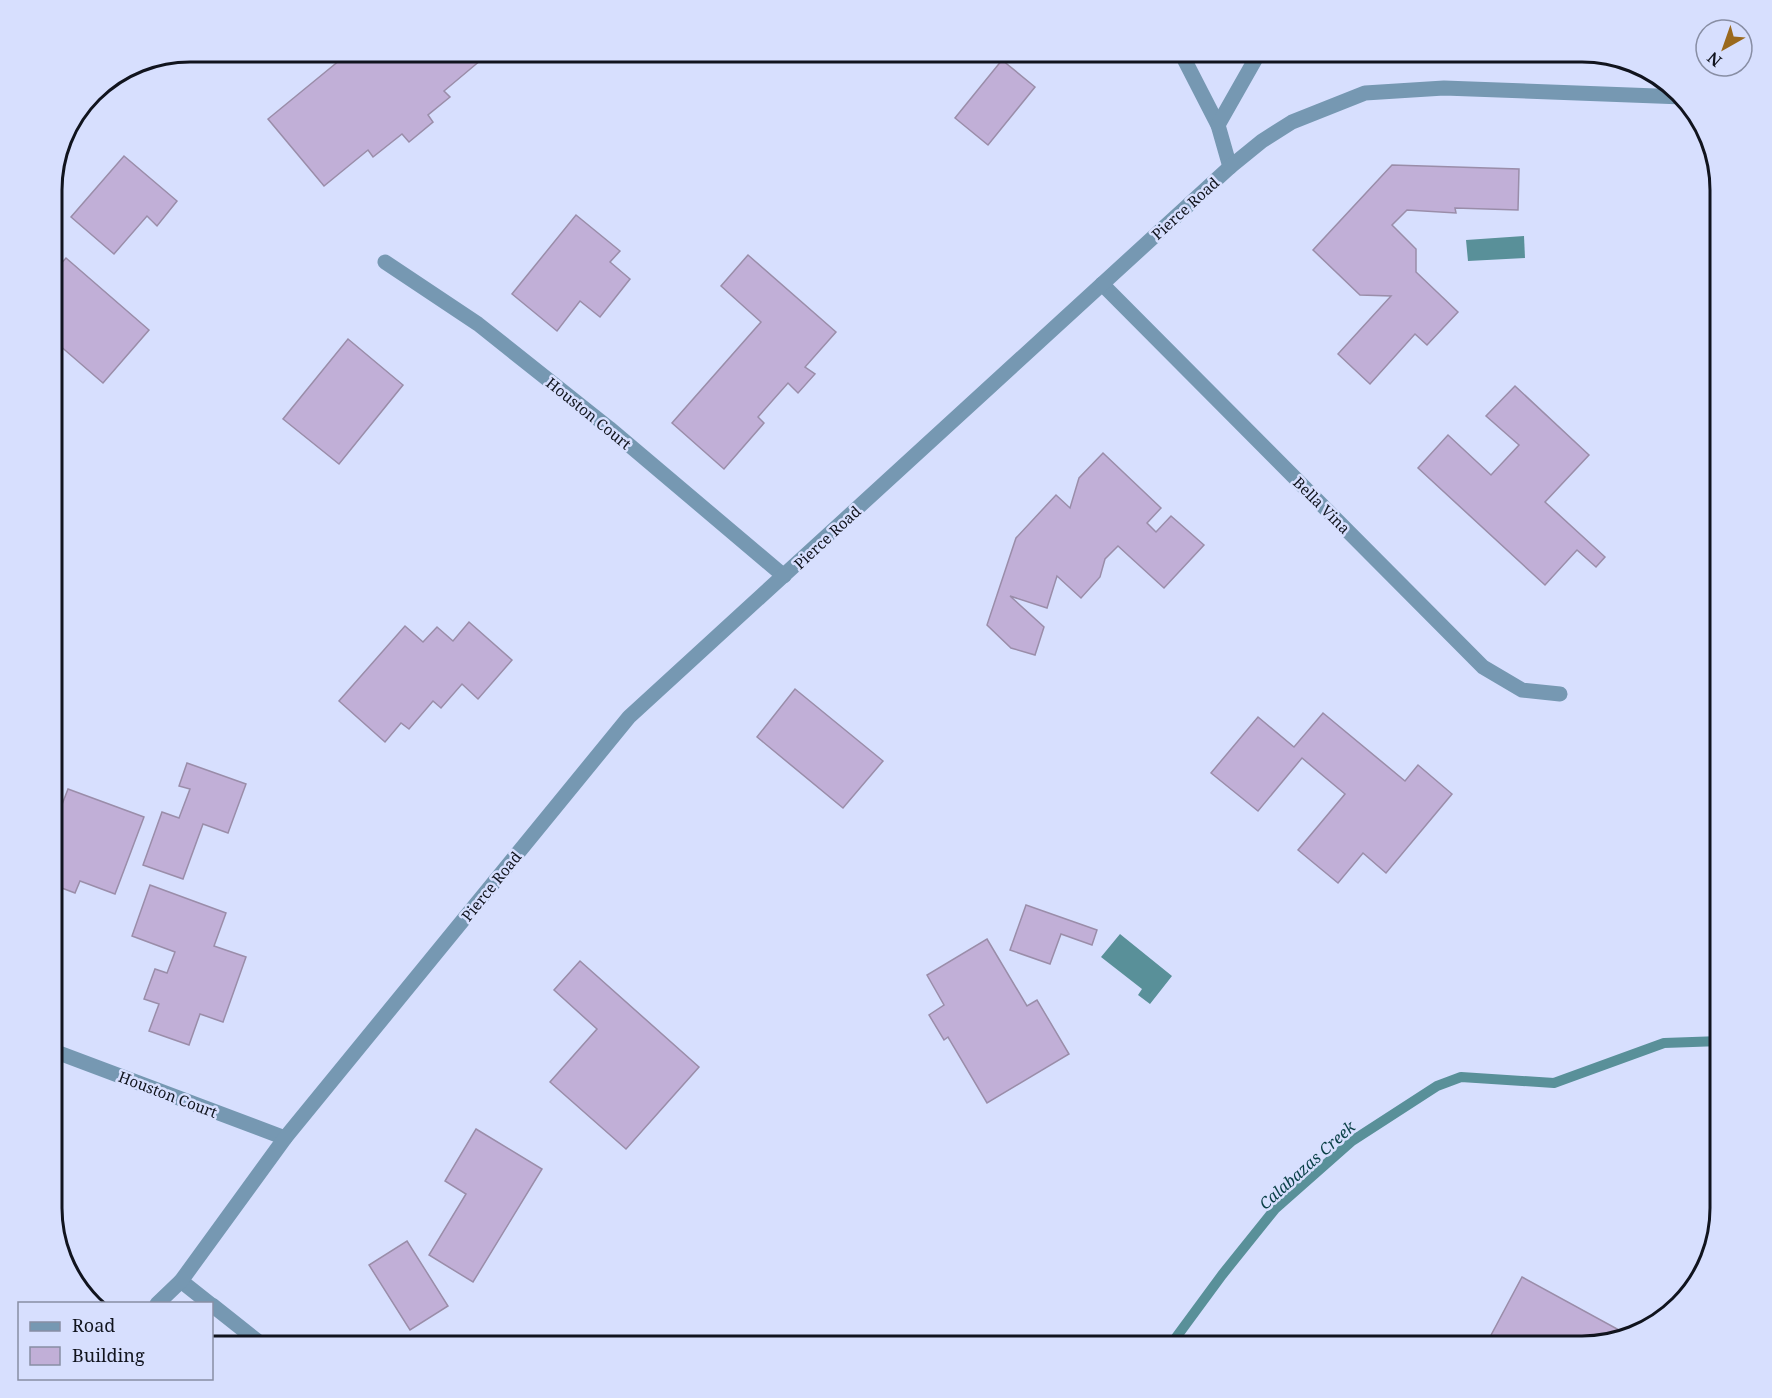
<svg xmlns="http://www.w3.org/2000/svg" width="1772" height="1398" viewBox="0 0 1772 1398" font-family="'Noto Serif',serif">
  <rect width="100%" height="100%" fill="#d7dffe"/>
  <g fill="#599099">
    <path d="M1524,236L1525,258L1468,261L1466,240Z"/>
    <path d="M1120,934L1172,976L1150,1004L1138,995L1142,989L1101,957Z"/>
  </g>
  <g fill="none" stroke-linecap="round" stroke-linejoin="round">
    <path stroke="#599099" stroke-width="10" d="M1169,1347L1222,1275L1275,1209L1352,1141L1437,1086L1461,1077L1554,1083L1664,1043L1721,1041"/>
  </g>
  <g fill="#c1afd7" stroke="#9a8da9" stroke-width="1.5">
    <path d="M351,51H484L487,55L444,91L450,97L428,115L433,122L409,142L402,134L373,157L368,150L324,186L268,119Z"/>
    <path d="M1002,60L1035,87L988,145L955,118Z"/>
    <path d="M124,156L177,201L157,226L147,216L114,254L71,217Z"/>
    <path d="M1392,165L1519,169L1518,210L1455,208L1456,213L1407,210L1392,225L1416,249V272L1458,312L1427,345L1415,334L1370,384L1338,354L1391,296L1360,295L1313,250Z"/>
    <path d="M576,215L620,251L610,262L630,279L600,317L580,301L557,331L512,294Z"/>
    <path d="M748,255L836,332L805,367L815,374L798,393L788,383L758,417L764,423L724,469L672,423L761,322L721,286Z"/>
    <path d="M66,258L149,330L103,383L51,338V275Z"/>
    <path d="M348,339L403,385L339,464L283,419Z"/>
    <path d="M1515,386L1589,455L1545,502L1605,557L1596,567L1577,550L1545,585L1418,468L1448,435L1491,475L1519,445L1486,416Z"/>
    <path d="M1103,453L1161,508L1147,523L1156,532L1171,516L1204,545L1164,588L1118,546L1105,559L1100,577L1081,598L1057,576L1047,608L1010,596L1044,627L1035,655L1011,648L987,625L1016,538L1056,495L1070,508L1079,478Z"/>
    <path d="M469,622L512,660L478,699L462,684L441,708L433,701L409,729L401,723L385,742L339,701L405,626L423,642L437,627L453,641Z"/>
    <path d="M795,689L883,761L843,808L757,737Z"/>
    <path d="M1323,713L1405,781L1418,765L1452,794L1386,873L1363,853L1338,883L1298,850L1345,794L1302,758L1258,811L1211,773L1258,717L1294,747Z"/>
    <path d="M187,763L246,784L228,833L203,824L183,879L143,865L162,812L179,818L190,789L179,786Z"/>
    <path d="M68,789L144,817L115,894L80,881L75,893L51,884V804L61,807Z"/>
    <path d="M150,885L226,913L214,946L246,957L223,1022L200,1014L189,1045L149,1031L159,1004L144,999L155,969L167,973L175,952L132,936Z"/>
    <path d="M1026,905L1097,930L1092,945L1061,934L1050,964L1010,950Z"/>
    <path d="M987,939L1027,1006L1037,1000L1069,1054L987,1103L948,1037L944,1040L929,1015L944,1005L927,975Z"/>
    <path d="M580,961L699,1067L626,1149L550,1082L597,1029L554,990Z"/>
    <path d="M476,1129L542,1169L473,1282L429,1255L466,1194L445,1181Z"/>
    <path d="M407,1241L448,1306L410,1330L369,1265Z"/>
    <path d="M1522,1277L1630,1336L1583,1347H1504L1489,1339Z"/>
  </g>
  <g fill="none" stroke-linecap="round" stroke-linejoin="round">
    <g stroke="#7698b2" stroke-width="15">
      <path d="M1180,51L1218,125"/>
      <path d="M1230,167L1218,125L1260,51"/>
    </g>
    <g stroke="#7698b2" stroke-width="15">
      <path d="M385,262L478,324L609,428L784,576"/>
      <path d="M1102,284L1483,667L1522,690L1560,694"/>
      <path d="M51,1050L285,1138"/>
      <path d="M181,1281L210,1304"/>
      <path d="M212,1305L265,1347"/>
    </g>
    <path stroke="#7698b2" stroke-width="15" d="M157,1304L181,1281L285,1138L629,717L1230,167L1262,141L1292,122L1365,93L1444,88L1683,97"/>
  </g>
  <g text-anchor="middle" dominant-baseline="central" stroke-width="5" stroke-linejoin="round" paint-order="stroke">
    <g font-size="15" fill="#11141e" stroke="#d7dffe">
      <text transform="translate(1185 208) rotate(-42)">Pierce Road</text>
      <text transform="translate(589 413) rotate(39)">Houston Court</text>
      <text transform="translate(1322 505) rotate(45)">Bella Vina</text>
      <text transform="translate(827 537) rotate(-43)">Pierce Road</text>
      <text transform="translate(491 886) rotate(-51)">Pierce Road</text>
      <text transform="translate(168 1094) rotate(21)">Houston Court</text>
    </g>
    <g font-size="16" font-style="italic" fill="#093f46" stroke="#d7dffe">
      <text transform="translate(1307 1165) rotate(-42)">Calabazas Creek</text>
    </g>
  </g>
  <path d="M0 0H1772V1398H0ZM190 62H1582A128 128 0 0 1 1710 190V1208A128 128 0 0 1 1582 1336H190A128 128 0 0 1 62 1208V190A128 128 0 0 1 190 62Z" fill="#d7dffe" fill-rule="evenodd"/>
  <path fill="none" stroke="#11141e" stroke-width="3" d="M190 62H1582A128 128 0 0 1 1710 190V1208A128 128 0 0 1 1582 1336H190A128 128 0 0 1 62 1208V190A128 128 0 0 1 190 62Z"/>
  <rect x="18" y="1302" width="195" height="78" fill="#d7dffe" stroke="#888ea4" stroke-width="1.5"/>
  <rect x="30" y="1322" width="30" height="9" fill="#7698b2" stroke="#888ea4" stroke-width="1.5"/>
  <text x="72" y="1332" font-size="18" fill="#11141e">Road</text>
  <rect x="30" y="1347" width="30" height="18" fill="#c1afd7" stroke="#888ea4" stroke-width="1.5"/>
  <text x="72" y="1362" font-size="18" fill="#11141e">Building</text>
  <g transform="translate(1724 48) rotate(220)"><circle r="28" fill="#d7dffe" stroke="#888ea4" stroke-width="1.5"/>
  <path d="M0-4.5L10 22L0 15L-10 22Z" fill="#9a691d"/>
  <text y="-9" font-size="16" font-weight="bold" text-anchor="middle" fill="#11141e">N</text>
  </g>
</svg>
